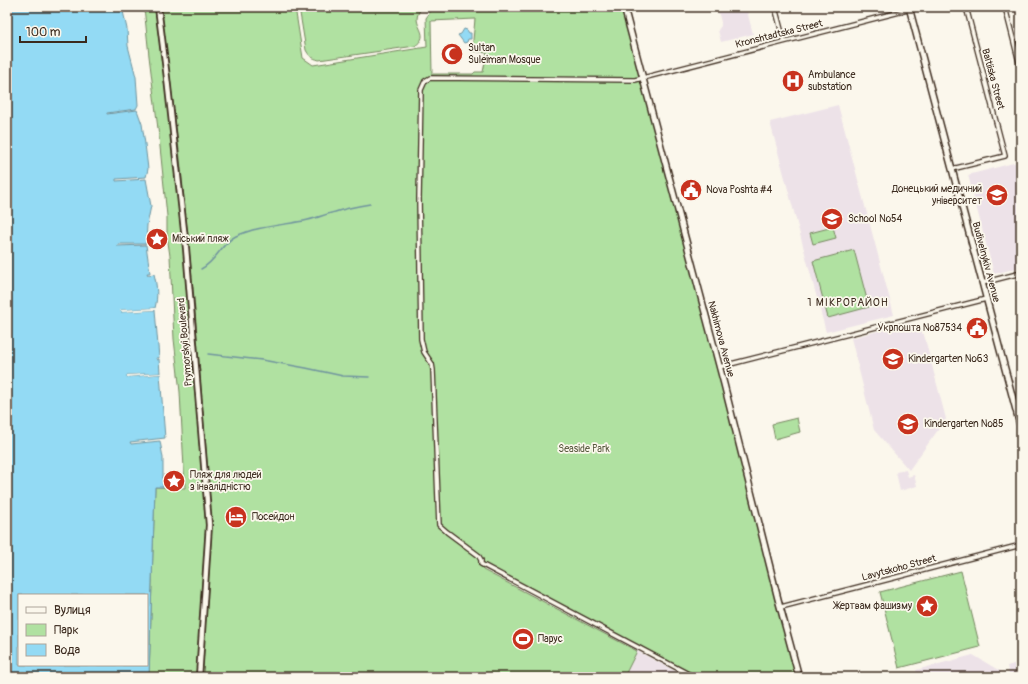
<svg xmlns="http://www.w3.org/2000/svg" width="1028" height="684" viewBox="0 0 1028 684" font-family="Pangolin,sans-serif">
  <rect width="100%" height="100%" fill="#fbf7ec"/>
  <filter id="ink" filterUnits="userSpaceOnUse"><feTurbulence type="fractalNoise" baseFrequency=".025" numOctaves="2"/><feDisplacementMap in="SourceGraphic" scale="8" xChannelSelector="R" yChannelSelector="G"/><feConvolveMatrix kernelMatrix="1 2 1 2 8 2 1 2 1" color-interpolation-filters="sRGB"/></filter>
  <g filter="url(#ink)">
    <g fill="#ede2e8">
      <path d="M717,7H746L753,34L721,42L718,30L721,26V22Z"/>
      <path d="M838,105L894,315L826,332L770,122Z"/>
      <path d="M1021,161V267L994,274L968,175Z"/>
      <path d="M909,323L924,335L946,419L909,470L874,430L851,338Z"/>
      <path d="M906,470L908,477L914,475L917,486L900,491L896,472Z"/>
      <path d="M637,651L686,677H624Z"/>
      <path d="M973,655L1000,671L1001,677H918L916,670Z"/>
      <path d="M1021,662V677H1010L1007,666Z"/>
    </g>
    <g fill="#b0e1a1" stroke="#768660" fill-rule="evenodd">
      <path d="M144,7H155L175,160L188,298L206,525L196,677H149L155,487L185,488L180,392L174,339L170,256L167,235V216L159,137L149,56Z"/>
      <path d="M161,7H295L303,58L313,65L427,47L426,18L429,14V7H625L797,677H694L483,566V570L637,651L624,677H202L212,525L194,298L180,158ZM475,19L472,51L487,53L483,72H475L473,74H432L431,21Z"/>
      <path d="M299,7H422C419,11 417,15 417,19C418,30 429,36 415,46L319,60C312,58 309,56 306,50Z"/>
      <path d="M833,227L836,238L813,244L810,233Z"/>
      <path d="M854,250L869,307L828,318L813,261Z"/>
      <path d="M797,418L800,432L775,439L772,424Z"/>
      <path d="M961,571L980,647L899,668L880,592Z"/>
    </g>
    <g fill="#93daf4" stroke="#70949e" fill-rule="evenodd">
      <path d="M7,7H122L127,29L128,46L136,77L138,105L136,109L107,113V114L137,110L142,124L145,144L148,169L146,177L116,179V181L146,179L151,206L147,225L146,244H118L117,246L146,245L150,273H147L148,275L154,274C157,286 158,297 155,308L121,310V312L155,310L159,358H156L157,360L159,359L160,373L127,375V377L160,374L165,438L130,442L131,444L160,441L163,458V487H155L149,677H7ZM19,595H147V665H19Z"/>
      <path d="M464,29L467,30L469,33H471V39H468L467,42L464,43L458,35L461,34Z"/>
    </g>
    <g fill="#fbf7ec">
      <path d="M155,308V310L121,312L120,310Z"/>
      <path d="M160,373V374L127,377V375Z"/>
    </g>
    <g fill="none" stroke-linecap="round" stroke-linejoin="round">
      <g stroke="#70949e" stroke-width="1.5">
        <path d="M201,269C217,261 221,243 236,236C257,226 286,225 308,220C317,218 326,214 335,212C346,208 358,206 370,204"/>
        <path d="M208,354L262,360L306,368L343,376L369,377"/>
      </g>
      <g stroke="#3b2a1e" stroke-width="6">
        <g id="minor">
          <path d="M775,7L784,41"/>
          <path d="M1005,7L1021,70"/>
          <path d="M952,169L1005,156L966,7"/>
          <path d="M982,283L1021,273"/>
          <path d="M719,367L986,299"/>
          <path d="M781,607L1021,545"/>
          <path d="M694,677L481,564V560L478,555L447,532L439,525L433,370L432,364L424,352L421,339L419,198L421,90L425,81L430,78L635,80L919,7"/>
        </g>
      </g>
      <g stroke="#3b2a1e" stroke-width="8">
        <path id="tertiary" d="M158,7L167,78L186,248L209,525L199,677"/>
      </g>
      <g stroke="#3b2a1e" stroke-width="8">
        <g id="secondary">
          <path d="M624,7L724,384L778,599L799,677"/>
          <path d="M909,7L1021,429"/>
        </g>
      </g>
      <use href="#minor" stroke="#fbf7ec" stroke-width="3.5"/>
      <use href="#tertiary" stroke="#fbf7ec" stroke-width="4.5"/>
      <use href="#secondary" stroke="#fbf7ec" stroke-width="5"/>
    </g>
  </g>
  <defs>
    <g id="mosque-disc" transform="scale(1.15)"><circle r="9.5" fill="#c8321e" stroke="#fbf7ec"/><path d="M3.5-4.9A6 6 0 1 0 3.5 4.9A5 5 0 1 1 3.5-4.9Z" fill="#fff"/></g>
    <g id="hospital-disc" transform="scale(1.15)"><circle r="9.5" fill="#c8321e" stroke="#fbf7ec"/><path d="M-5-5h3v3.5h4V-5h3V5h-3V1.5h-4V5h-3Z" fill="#fff"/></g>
    <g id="civic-disc" transform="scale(1.15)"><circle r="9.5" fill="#c8321e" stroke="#fbf7ec"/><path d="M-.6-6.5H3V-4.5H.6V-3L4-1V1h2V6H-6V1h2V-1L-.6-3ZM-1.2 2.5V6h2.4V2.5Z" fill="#fff"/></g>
    <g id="university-disc" transform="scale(1.15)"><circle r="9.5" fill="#c8321e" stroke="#fbf7ec"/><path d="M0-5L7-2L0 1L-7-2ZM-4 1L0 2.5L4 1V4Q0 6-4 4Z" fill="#fff"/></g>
    <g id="school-disc" transform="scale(1.15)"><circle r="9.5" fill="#c8321e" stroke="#fbf7ec"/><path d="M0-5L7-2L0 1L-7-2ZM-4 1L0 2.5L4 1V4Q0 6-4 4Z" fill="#fff"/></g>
    <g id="sight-disc" transform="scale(1.15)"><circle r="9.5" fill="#c8321e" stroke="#fbf7ec"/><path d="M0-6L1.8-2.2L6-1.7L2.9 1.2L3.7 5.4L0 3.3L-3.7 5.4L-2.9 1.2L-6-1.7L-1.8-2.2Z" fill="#fff"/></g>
    <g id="hotel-disc" transform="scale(1.15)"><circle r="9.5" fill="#c8321e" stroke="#fbf7ec"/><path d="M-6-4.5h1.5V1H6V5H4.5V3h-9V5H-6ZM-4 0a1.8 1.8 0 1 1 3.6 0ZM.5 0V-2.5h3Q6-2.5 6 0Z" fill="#fff"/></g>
    <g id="stadium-disc" transform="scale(1.15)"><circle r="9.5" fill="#c8321e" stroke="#fbf7ec"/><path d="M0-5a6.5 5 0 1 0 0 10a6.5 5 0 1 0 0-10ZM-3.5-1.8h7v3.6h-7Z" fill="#fff"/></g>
  </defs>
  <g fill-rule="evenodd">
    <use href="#mosque-disc" x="452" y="54"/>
    <use href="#hospital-disc" x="793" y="81"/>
    <use href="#civic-disc" x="691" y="190"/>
    <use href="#university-disc" x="997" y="195"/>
    <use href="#school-disc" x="832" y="219"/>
    <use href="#sight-disc" x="157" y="239"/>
    <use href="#civic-disc" x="977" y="328"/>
    <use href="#school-disc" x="893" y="359"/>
    <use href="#school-disc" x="908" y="424"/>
    <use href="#sight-disc" x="174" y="481"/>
    <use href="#hotel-disc" x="236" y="517"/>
    <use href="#sight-disc" x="927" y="606"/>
    <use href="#stadium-disc" x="523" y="639"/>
  </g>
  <g text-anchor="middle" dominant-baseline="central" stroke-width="3.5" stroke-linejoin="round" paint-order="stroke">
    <g font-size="10" fill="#3b2a1e" stroke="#fbf7ec">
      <text transform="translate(779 34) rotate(-14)">Kronshtadtska Street</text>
      <text transform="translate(993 79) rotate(75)">Baltiiska Street</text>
      <text transform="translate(986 262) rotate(75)">Budivelnykiv Avenue</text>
      <text transform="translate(721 339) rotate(75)">Nakhimova Avenue</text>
      <text transform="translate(185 342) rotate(-95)">Prymorskyi Boulevard</text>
      <text transform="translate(899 568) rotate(-15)">Lavytskoho Street</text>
    </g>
    <g font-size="10" fill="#3b2a1e" stroke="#fbf7ec" text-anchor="start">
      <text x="468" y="48">Sultan<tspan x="468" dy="12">Suleiman Mosque</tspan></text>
      <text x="808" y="75">Ambulance<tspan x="808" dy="12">substation</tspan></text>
      <text x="982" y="189" text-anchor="end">Донецький медичний<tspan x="982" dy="12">університет</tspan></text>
      <text x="706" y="190">Nova Poshta #4</text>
      <text x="848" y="219">School №54</text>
      <text x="172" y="239">Міський пляж</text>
      <text x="962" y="328" text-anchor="end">Укрпошта №87534</text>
      <text x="908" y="359">Kindergarten №63</text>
      <text x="924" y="424">Kindergarten №85</text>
      <text x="190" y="475">Пляж для людей<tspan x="190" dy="12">з інвалідністю</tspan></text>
      <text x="252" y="517">Посейдон</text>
      <text x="912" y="606" text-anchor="end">Жертвам фашизму</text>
      <text x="538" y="639">Парус</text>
    </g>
    <g font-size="10" fill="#58583f" stroke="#fbf7ec">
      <text x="584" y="449">Seaside Park</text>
    </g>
    <g font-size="11" letter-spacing="1" fill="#3b2a1e" stroke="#fbf7ec">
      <text x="848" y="302">1 МІКРОРАЙОН</text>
    </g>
  </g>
  <rect width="1028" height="684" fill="none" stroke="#fbf7ec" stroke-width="24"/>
  <rect x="12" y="12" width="1004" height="660" fill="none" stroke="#3b2a1e" stroke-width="1.5" filter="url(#ink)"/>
  <rect x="18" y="594" width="130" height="72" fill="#fbf7ec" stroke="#aea59a"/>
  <rect x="26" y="607" width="20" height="6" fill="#fbf7ec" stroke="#aea59a"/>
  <text x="54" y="614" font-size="12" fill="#3b2a1e">Вулиця</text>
  <rect x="26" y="624" width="20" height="12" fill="#b0e1a1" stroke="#aea59a"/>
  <text x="54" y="634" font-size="12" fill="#3b2a1e">Парк</text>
  <rect x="26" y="644" width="20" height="12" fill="#93daf4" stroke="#aea59a"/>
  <text x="54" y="654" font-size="12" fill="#3b2a1e">Вода</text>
  <path d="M20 36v6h66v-6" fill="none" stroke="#3b2a1e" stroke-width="2"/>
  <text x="26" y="36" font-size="12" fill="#3b2a1e" stroke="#fbf7ec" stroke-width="3" paint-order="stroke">100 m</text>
</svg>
